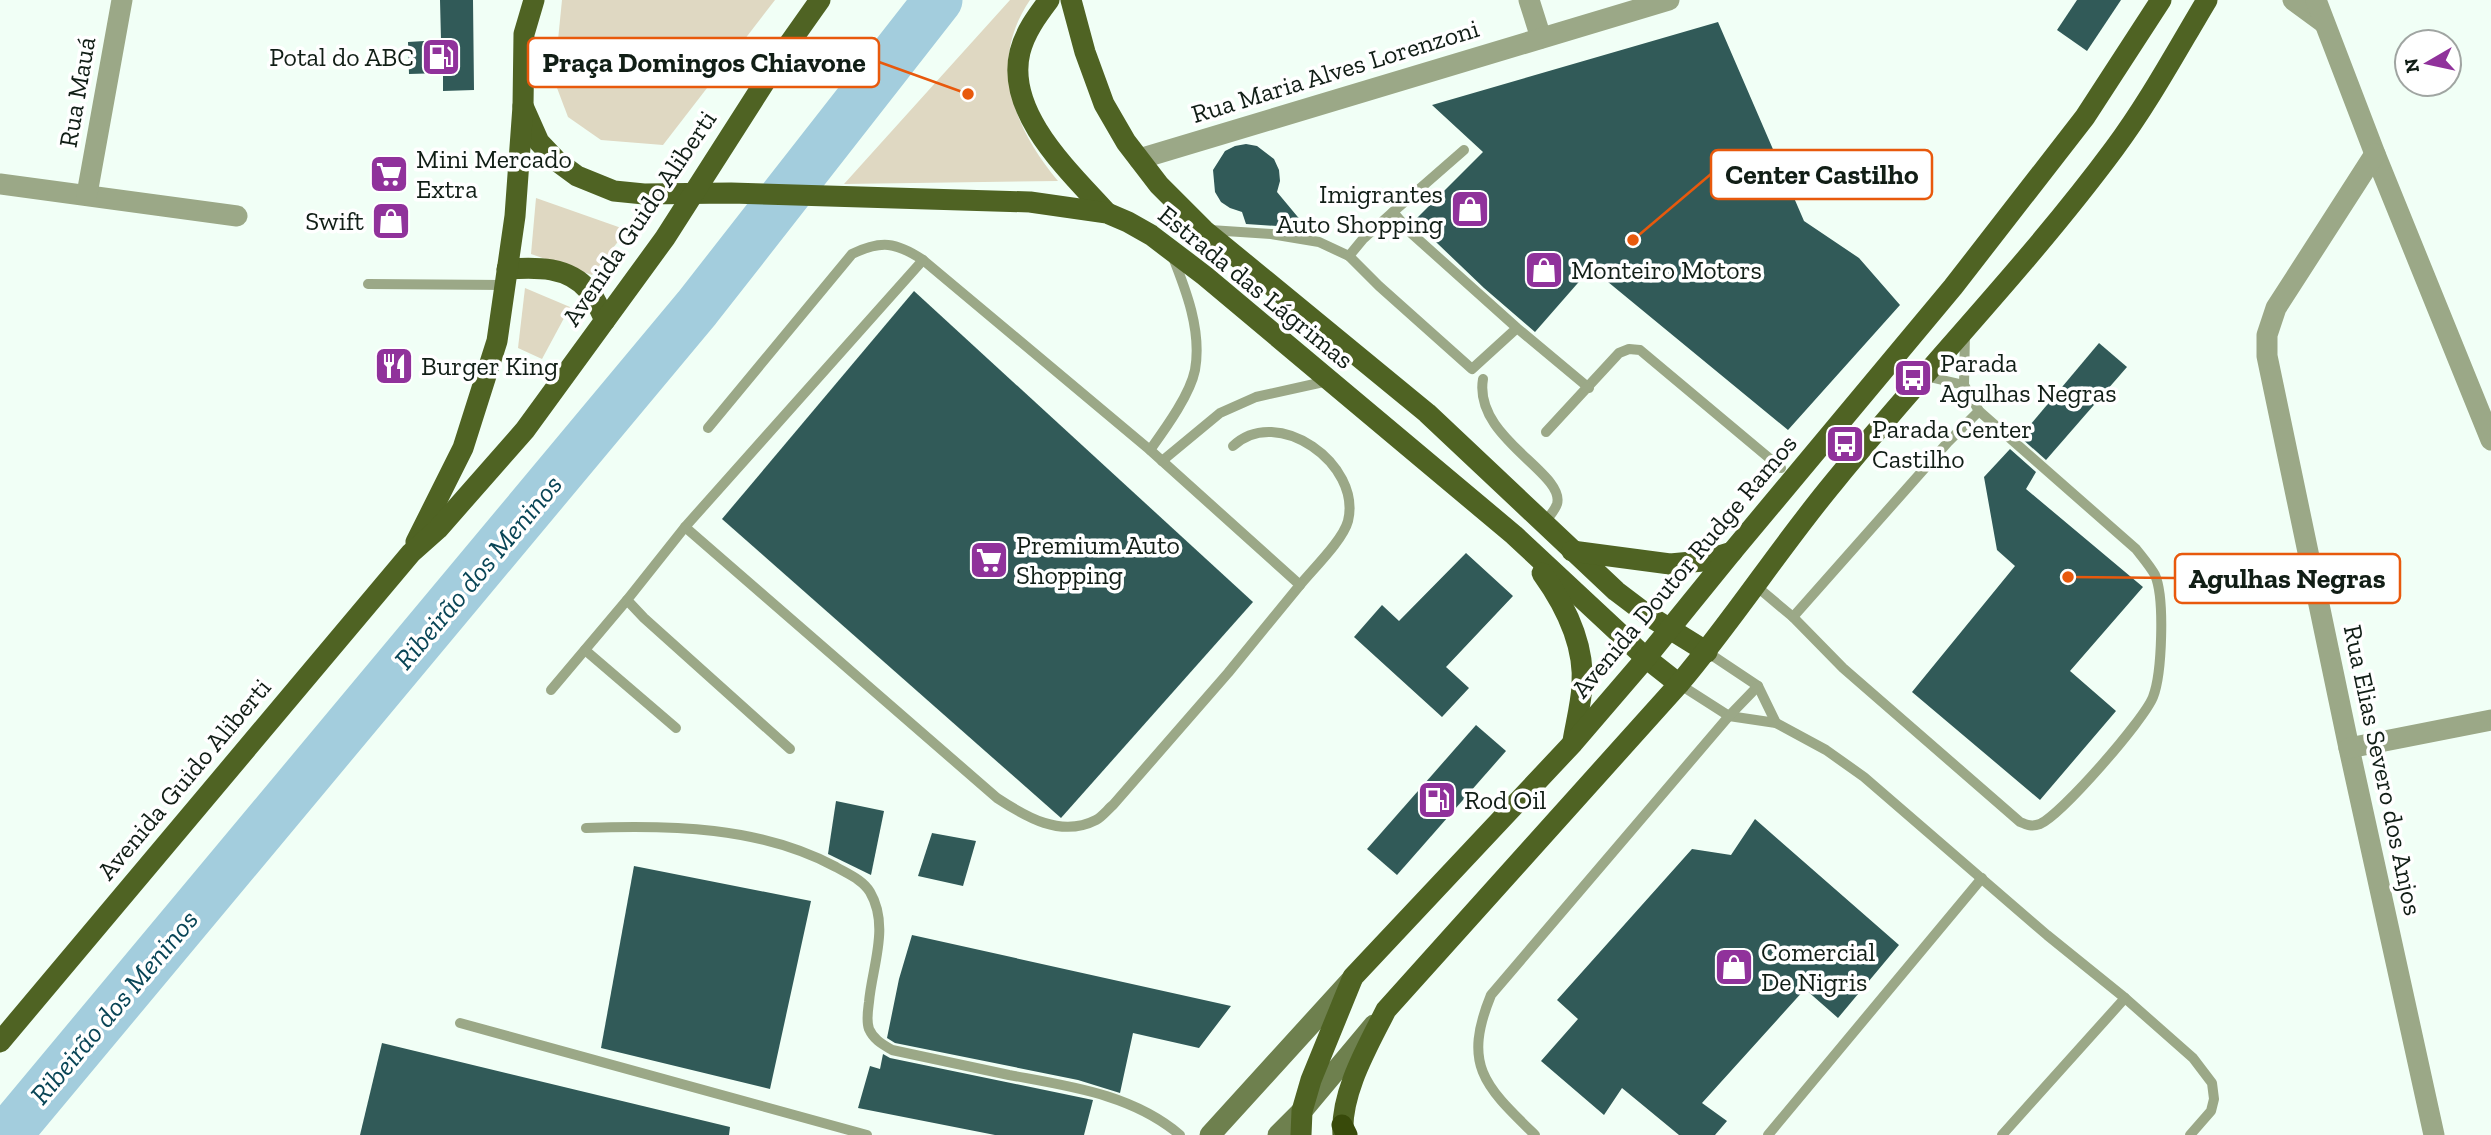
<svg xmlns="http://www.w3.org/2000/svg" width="2491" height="1135" viewBox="0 0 2491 1135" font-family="'Zilla Slab',serif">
  <rect width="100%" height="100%" fill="#f1fff6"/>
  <g fill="#dfd8c2">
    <path d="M562,0H775L663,145L601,140L568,117L554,80Z"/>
    <path d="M1010,0H1030C987,63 1014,128 1058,181L844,184Z"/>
    <path d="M536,198L627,230L592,275L531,254Z"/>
    <path d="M525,288L570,307L542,359L518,348Z"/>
  </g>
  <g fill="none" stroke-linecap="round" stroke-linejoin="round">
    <path stroke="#a3cddd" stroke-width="49" d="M7,1135L697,308L938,0"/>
  </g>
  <g fill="#315a58">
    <path d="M440,0H473L474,90L443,91V73L409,74L408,42L441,40Z"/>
    <path d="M2077,0H2121L2087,51L2057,30Z"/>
    <path d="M1718,22L1804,221L1859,258L1900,305L1788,430L1591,268L1535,332L1484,288L1414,221L1483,152L1432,105Z"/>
    <path d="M1246,144L1257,146L1274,159L1279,170L1280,181L1277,192L1307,228L1246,224L1242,212L1230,208L1221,202L1215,192L1213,170L1225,151L1235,146Z"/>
    <path d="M914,291L1253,602L1061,818L722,519Z"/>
    <path d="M2099,343L2127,367L2046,460L2020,437Z"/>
    <path d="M2010,449L2036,472L2026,489L2143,587L2070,671L2116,711L2040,800L1912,692L2015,566L1997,550L1984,477Z"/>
    <path d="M1466,553L1513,596L1446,667L1469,688L1442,717L1354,637L1382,605L1399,621Z"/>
    <path d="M1476,725L1506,751L1397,875L1367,849Z"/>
    <path d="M836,801L884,811L871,875L828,854Z"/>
    <path d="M1755,819L1899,945L1838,1018L1805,989L1702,1103L1727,1121L1715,1135H1679L1622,1088L1604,1115L1541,1061L1578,1019L1557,1000L1692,849L1731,855Z"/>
    <path d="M932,833L976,841L963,886L918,876Z"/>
    <path d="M634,866L811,901L770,1089L601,1048Z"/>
    <path d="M912,935L1231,1006L1199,1048L1133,1033L1120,1093L1078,1080L895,1043L887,1038L899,979Z"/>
    <path d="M382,1043L730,1127L729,1135H360Z"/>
    <path d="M883,1054L890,1058L1093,1100L1084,1135H995L858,1108L870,1066L880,1069Z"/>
  </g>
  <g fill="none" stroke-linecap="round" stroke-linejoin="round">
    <g stroke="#9ba887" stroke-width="10">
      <path d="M1393,212L1464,150"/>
      <path d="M1210,230L1271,234L1319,242L1349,256"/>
      <path d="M368,284L505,285"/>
      <path d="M1517,328L1472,369L1379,286L1349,256L1363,239L1393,212L1411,233L1517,328L1589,388"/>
      <path d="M1925,376L1964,385"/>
      <path d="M1483,379C1473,438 1566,473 1557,504C1555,510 1549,517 1545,522"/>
      <path d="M1546,432L1619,353L1629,349L1640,350L1781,468"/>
      <path d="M1233,446C1277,404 1362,464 1348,521C1343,540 1313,569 1300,585"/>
      <path d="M1150,450C1165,429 1190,395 1195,370C1202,331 1186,290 1172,255"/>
      <path d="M1162,461L1220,413L1256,397L1328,381"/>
      <path d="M685,527L997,798C1026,817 1061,838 1096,820C1102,817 1108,809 1113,805L1228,673L1300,585L1150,450L923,260C896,242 881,240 852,254L708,428"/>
      <path d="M1756,586L1793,617L1843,668L2020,822C2027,825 2032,827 2040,824C2062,814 2144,720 2153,697C2162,674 2165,598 2155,575C2150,566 2143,558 2136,549L1979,411L1964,385L1965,332"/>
      <path d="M1793,617L1948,442L1979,411"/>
      <path d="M585,650L676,728"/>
      <path d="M1707,652L1758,686L1776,723"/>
      <path d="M1679,684L1729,716L1776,723L1826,750L1864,777L2047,935L2125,998L2193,1058L2212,1083L2214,1099L2211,1111L2190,1135"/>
      <path d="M551,690L627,600"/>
      <path d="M790,749L644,618L627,600L685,527L923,260"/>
      <path d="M586,828C671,825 759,826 836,867C848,874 863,880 870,892C890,926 872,967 869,1002C868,1010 866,1021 869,1029C874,1040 882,1044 892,1050C931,1058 970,1067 1009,1075C1068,1086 1132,1094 1180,1135"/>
      <path d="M460,1023L867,1135"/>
      <path d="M1535,1135C1485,1086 1462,1066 1491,995L1729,716L1758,686"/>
      <path d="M1768,1135L1982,878"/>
      <path d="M2002,1135L2125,998"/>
    </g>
    <g stroke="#9ba887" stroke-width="21">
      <path d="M1529,0L1541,38"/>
      <path d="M2293,0L2323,22"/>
      <path d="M2316,0L2375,154L2491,440"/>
      <path d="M2375,154L2276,308L2267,335V356L2349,748L2434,1135"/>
      <path d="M1139,159L1669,0"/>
      <path d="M0,184L237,216"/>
      <path d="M87,194L122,0"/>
      <path d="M2349,748L2491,720"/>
    </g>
    <g stroke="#6e804e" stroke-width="21">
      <path d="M1210,1135L1352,979"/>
      <path d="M1278,1135L1302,1111L1374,1025"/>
    </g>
    <g stroke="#4f6323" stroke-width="21">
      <path d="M1049,0C1037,16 1025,32 1020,52C1005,113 1070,172 1107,213"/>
      <path d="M1071,0L1085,52L1104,104L1126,142L1159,185L1204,230L1427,413L1616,591L1649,616L1707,652"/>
      <path d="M523,106L539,142L558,162L577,176L614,191L644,194L731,193L1030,202L1107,213L1128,222L1151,235L1205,276L1514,535L1646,658L1679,684"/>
      <path d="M507,269C536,267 569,266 589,291C596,299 600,311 605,320"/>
      <path d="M416,542L463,448L497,341L515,216L523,106L524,34L534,0"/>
      <path d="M1572,551L1670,564L1703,561L1732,552"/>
      <path d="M1542,573C1565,605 1585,645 1582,686C1581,704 1576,723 1573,741"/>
      <path d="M0,1042L411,553L438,529L525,430L665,238L791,41L820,0"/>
      <path d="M1301,1135L1302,1111L1311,1080L1353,977L1573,743L1646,658L1732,552L1953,287L2085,117L2161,0"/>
      <path d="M1343,1135C1340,1093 1368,1046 1386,1010L1679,684C1734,619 1780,547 1834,482C1926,369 2028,265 2114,149C2149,102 2177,50 2207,0"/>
    </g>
    <path stroke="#384a0a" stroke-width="21" d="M1342,1125L1347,1135"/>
  </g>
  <defs>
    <g id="fuel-square" transform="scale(2.0125)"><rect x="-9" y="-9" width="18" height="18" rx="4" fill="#90329b" stroke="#fff"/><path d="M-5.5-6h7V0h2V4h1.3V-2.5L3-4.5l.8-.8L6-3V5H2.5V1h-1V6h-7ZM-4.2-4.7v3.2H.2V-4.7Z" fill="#fff"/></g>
    <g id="supermarket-square" transform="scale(2.0125)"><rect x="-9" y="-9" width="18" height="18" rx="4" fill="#90329b" stroke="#fff"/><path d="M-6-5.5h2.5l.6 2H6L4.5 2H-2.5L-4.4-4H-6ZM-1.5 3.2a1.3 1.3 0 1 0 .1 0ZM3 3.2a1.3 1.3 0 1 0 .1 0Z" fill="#fff"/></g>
    <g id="shop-square" transform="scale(2.0125)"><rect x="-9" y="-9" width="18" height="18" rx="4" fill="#90329b" stroke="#fff"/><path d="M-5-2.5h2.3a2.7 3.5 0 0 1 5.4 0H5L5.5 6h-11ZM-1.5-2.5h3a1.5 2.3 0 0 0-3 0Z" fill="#fff"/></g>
    <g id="restaurant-square" transform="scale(2.0125)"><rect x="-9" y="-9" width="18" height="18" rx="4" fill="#90329b" stroke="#fff"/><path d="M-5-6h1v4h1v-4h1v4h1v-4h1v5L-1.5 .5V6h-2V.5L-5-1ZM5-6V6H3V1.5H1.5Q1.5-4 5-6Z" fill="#fff"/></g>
    <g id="bus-square" transform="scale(2.0125)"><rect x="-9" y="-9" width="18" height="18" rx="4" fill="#90329b" stroke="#fff"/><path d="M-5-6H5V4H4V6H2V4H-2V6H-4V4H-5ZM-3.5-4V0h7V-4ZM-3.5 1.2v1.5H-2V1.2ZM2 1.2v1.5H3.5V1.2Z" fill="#fff"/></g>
  </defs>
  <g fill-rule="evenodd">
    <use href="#fuel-square" x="441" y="57"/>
    <use href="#supermarket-square" x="389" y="174"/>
    <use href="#shop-square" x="1470" y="209"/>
    <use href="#shop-square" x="391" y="221"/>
    <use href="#shop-square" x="1544" y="270"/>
    <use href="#restaurant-square" x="394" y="366"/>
    <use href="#bus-square" x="1913" y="378"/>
    <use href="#bus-square" x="1845" y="444"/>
    <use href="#supermarket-square" x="989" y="560"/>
    <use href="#fuel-square" x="1437" y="800"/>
    <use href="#shop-square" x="1734" y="967"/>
  </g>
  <g text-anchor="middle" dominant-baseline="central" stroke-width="7" stroke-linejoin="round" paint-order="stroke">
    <g font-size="26" fill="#111e16" stroke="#fff" text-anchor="start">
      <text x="414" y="57" text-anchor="end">Potal do ABC</text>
      <text x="416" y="159">Mini Mercado<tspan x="416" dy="30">Extra</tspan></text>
      <text x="1443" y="194" text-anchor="end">Imigrantes<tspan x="1443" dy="30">Auto Shopping</tspan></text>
      <text x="364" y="221" text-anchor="end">Swift</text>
      <text x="1571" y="270">Monteiro Motors</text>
      <text x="1940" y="363">Parada<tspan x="1940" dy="30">Agulhas Negras</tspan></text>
      <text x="421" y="366">Burger King</text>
      <text x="1872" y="429">Parada Center<tspan x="1872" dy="30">Castilho</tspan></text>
      <text x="1016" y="545">Premium Auto<tspan x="1016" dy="30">Shopping</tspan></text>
      <text x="1464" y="800">Rod Oil</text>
      <text x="1761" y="952">Comercial<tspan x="1761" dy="30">De Nigris</tspan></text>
    </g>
    <g font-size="26" fill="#111e16" stroke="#fff">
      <text transform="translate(1335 71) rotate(-17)">Rua Maria Alves Lorenzoni</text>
      <text transform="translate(77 92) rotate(-80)">Rua Mauá</text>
      <text transform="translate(639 218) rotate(-56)">Avenida Guido Aliberti</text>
      <text transform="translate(1256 287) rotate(39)">Estrada das Lágrimas</text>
      <text transform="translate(1684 566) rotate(-50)">Avenida Doutor Rudge Ramos</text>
      <text transform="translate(2383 770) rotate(78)">Rua Elias Severo dos Anjos</text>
      <text transform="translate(184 779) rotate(-50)">Avenida Guido Aliberti</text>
    </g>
    <g font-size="28" font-style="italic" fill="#094556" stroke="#fff">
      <text transform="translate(478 572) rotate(-50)">Ribeirão dos Meninos</text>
      <text transform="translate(114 1007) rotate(-50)">Ribeirão dos Meninos</text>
    </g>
  </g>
  <path fill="none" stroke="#e8590c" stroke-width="2.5" d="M968 94L879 62M1633 240L1711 174M2068 577L2175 578"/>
  <g fill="#e8590c" stroke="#fff" stroke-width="2.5">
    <circle cx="968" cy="94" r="7"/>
    <circle cx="1633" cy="240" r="7"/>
    <circle cx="2068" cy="577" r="7"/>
  </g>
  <g fill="#fff" stroke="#e8590c" stroke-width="2.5">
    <rect x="528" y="38" width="351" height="49" rx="7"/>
    <rect x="1711" y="150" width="221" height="49" rx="7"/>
    <rect x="2175" y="554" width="225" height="49" rx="7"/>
  </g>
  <g font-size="28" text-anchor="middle" font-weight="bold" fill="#111e16">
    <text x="704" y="72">Praça Domingos Chiavone</text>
    <text x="1822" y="184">Center Castilho</text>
    <text x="2287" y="588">Agulhas Negras</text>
  </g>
  <g transform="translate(2428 63) rotate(261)"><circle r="33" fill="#ffffff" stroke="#a0a5a2" stroke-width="2"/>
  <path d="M0-5L12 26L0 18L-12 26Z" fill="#90329b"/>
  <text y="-10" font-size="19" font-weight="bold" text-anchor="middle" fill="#111e16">N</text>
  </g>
</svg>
